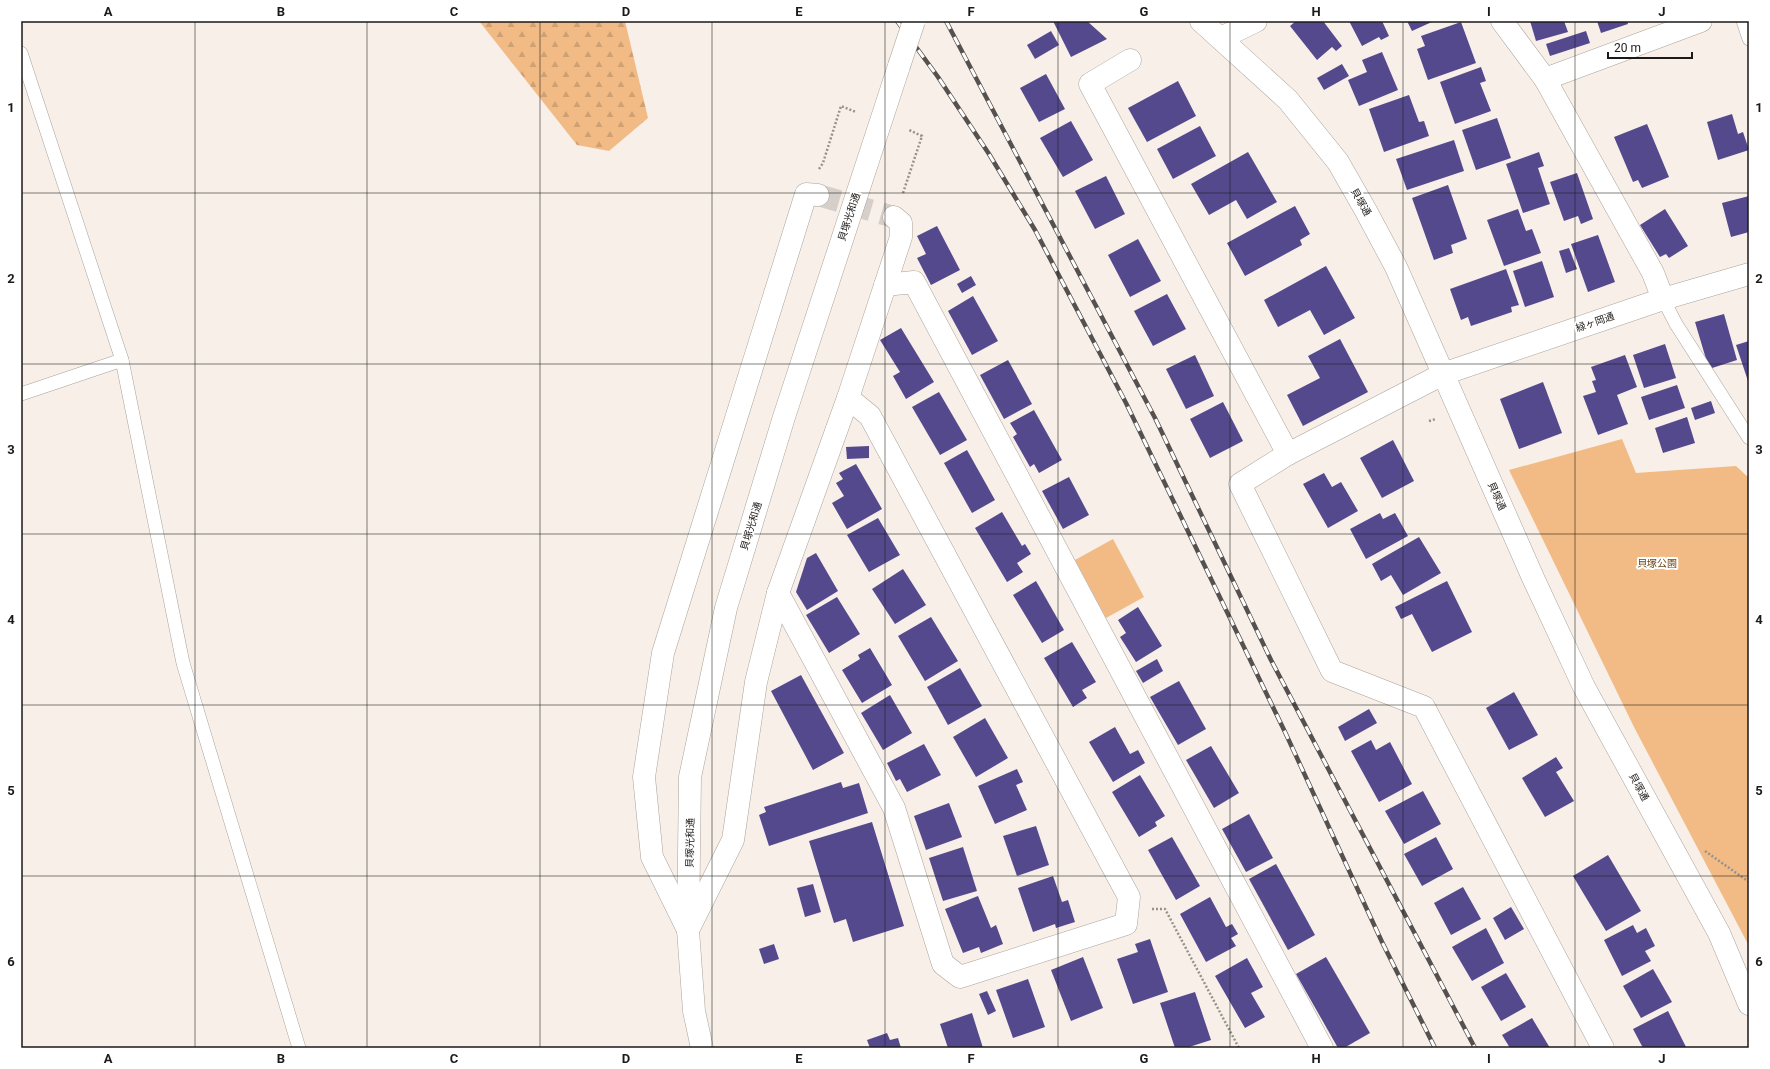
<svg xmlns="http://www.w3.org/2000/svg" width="1770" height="1069" viewBox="0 0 1770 1069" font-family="Roboto,'Noto Sans JP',sans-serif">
  <defs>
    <pattern id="forest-firs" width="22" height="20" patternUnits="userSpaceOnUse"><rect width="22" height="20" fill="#f2bb85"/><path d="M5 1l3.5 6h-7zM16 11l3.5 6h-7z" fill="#cfa072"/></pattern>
  </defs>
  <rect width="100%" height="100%" fill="#f7efe8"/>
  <path fill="url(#forest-firs)" d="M479,21H625L648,118L609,151L577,145Z"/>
  <g fill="#f2bb85">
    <path d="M1622,439L1636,473L1736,466L1749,478V946L1634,727L1509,470Z"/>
    <path d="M1113,539L1144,597L1106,618L1075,560Z"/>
  </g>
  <g fill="#55498e">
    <path d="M1053,21H1087L1107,39L1071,57Z"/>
    <path d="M1296,21H1323L1342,46L1336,51L1332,47L1317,60L1290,26Z"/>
    <path d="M1349,21H1382L1389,36L1381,40L1379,37L1362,46Z"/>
    <path d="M1407,21H1434L1412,31Z"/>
    <path d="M1530,21H1564L1568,32L1536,41Z"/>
    <path d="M1597,21H1627L1628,24L1601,33Z"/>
    <path d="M1461,22L1476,63L1428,80L1417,49L1425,46L1421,36Z"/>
    <path d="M1051,31L1059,45L1035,59L1027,45Z"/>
    <path d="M1586,31L1590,43L1550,56L1546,44Z"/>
    <path d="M1382,52L1398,90L1359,106L1348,80L1367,72L1362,60Z"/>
    <path d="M1342,64L1349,76L1324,90L1317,78Z"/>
    <path d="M1481,67L1486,81L1480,83L1491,111L1455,124L1440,82Z"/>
    <path d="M1046,74L1065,109L1039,122L1020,88Z"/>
    <path d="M1178,81L1196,116L1147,142L1128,108Z"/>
    <path d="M1409,95L1419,122L1424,121L1429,136L1384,152L1369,109Z"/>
    <path d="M1732,114L1738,134L1743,132L1749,150L1718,160L1707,122Z"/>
    <path d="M1497,118L1511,158L1476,170L1462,130Z"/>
    <path d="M1071,121L1093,160L1063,177L1040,138Z"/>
    <path d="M1647,124L1669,177L1642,188L1638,180L1633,182L1614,137Z"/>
    <path d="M1200,126L1216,156L1173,179L1157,149Z"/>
    <path d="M1454,140L1464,171L1407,190L1396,159Z"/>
    <path d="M1248,152L1277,202L1247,219L1236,200L1209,215L1191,184Z"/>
    <path d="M1539,152L1544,166L1538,168L1550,204L1523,213L1506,164Z"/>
    <path d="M1577,173L1593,219L1581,224L1578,216L1564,221L1550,182Z"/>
    <path d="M1106,176L1125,214L1095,229L1075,191Z"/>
    <path d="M1448,185L1467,239L1451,245L1453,253L1434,260L1412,198Z"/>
    <path d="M1749,196V232L1731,237L1722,203Z"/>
    <path d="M1295,206L1310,234L1300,240L1302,245L1245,276L1227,243Z"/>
    <path d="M1518,209L1526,231L1532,229L1541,253L1504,266L1487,220Z"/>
    <path d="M1665,209L1688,246L1669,258L1666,254L1660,257L1640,225Z"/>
    <path d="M937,226L960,270L931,285L917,258L926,254L917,236Z"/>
    <path d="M1598,235L1615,282L1588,292L1571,244Z"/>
    <path d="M1138,239L1161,281L1130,297L1108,255Z"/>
    <path d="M1569,248L1577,269L1566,273L1559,251Z"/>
    <path d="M1542,261L1554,297L1525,307L1513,271Z"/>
    <path d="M1326,266L1355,318L1324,335L1310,310L1278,327L1264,300Z"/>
    <path d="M1506,269L1519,305L1511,307L1512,312L1471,326L1468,317L1461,320L1450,289Z"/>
    <path d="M971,276L976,285L962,293L957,284Z"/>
    <path d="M1167,294L1186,329L1153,346L1134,311Z"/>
    <path d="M973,296L998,341L972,355L948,311Z"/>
    <path d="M1724,314L1737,360L1709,369L1695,322Z"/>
    <path d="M901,328L934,382L906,399L893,376L900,372L880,340Z"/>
    <path d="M1340,339L1368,392L1303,426L1287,395L1320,378L1308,356Z"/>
    <path d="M1749,341V384L1736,345Z"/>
    <path d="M1665,344L1676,378L1644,388L1633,355Z"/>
    <path d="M1195,355L1214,396L1186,409L1166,369Z"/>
    <path d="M1625,355L1637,387L1617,395L1628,424L1598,435L1583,396L1596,392L1592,381L1596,380L1591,367Z"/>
    <path d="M1008,360L1032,404L1004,419L980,375Z"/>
    <path d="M1543,382L1562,433L1519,449L1500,399Z"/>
    <path d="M1677,385L1685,408L1649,420L1641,397Z"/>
    <path d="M939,392L967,440L940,455L912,407Z"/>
    <path d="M1711,401L1715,413L1695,420L1691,408Z"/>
    <path d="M1223,402L1243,441L1210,458L1190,419Z"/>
    <path d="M1034,410L1062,460L1039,473L1034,464L1030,467L1013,437L1017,434L1010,423Z"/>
    <path d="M1687,417L1695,443L1663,453L1655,428Z"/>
    <path d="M1393,440L1414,481L1382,498L1360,458Z"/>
    <path d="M869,446V458L847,459L846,447Z"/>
    <path d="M967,450L995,500L972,513L944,463Z"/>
    <path d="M856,464L882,509L847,529L832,503L844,496L836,483L843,479L839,473Z"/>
    <path d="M1324,473L1332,487L1341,482L1358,511L1328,528L1303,484Z"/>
    <path d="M1069,477L1089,515L1063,529L1042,491Z"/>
    <path d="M1002,512L1022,546L1025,544L1031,554L1017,563L1023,572L1007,582L975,528Z"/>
    <path d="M1380,513L1383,519L1395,513L1408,536L1366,559L1350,529Z"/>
    <path d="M878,518L900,555L869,572L847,535Z"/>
    <path d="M1419,537L1441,573L1403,595L1391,575L1381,581L1372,564Z"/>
    <path d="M816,553L838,591L807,610L796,592L807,558Z"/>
    <path d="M903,569L926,605L895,624L872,589Z"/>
    <path d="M1036,581L1064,630L1042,643L1013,595Z"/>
    <path d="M1447,581L1472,632L1432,652L1412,614L1401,619L1395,607Z"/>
    <path d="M837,597L860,634L829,653L806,615Z"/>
    <path d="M1138,607L1162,646L1136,662L1120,637L1126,633L1118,620Z"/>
    <path d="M931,617L958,661L925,681L898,636Z"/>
    <path d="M1072,642L1096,682L1082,690L1087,698L1073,707L1044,658Z"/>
    <path d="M870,648L892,685L862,703L842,670L860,659L858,655Z"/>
    <path d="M1157,659L1163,671L1143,683L1136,671Z"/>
    <path d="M960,668L982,706L948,725L927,687Z"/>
    <path d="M801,675L844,753L813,770L771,691Z"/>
    <path d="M1179,681L1206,729L1178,745L1150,697Z"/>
    <path d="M1514,692L1538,735L1509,750L1486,708Z"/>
    <path d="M890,695L912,733L883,750L861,713Z"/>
    <path d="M1369,709L1377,723L1345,741L1338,727Z"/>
    <path d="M985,718L1008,758L976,777L953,737Z"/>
    <path d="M1115,727L1130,754L1138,750L1145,763L1113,782L1089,742Z"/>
    <path d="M1371,740L1376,750L1390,742L1412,784L1379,802L1351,751Z"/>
    <path d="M924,744L941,775L907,792L900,779L896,781L887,763Z"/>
    <path d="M1211,746L1239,793L1214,808L1186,760Z"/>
    <path d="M1556,757L1563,768L1556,772L1574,801L1545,817L1522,778Z"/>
    <path d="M1017,769L1023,782L1016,785L1027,810L995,824L978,786Z"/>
    <path d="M1140,775L1165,816L1155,822L1157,826L1139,837L1112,792Z"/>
    <path d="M841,782L843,788L859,783L868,813L769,846L759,815L766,812L764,807Z"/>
    <path d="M1423,791L1441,824L1404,844L1385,811Z"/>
    <path d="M949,803L962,837L926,850L914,816Z"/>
    <path d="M1249,814L1273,858L1246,872L1222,829Z"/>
    <path d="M872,822L904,926L853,942L846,919L834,923L809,841Z"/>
    <path d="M1036,826L1049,865L1017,876L1003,836Z"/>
    <path d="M1172,837L1200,886L1176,900L1148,850Z"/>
    <path d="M1436,837L1453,869L1422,886L1404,854Z"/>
    <path d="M963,847L977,891L943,901L929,858Z"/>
    <path d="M1608,855L1641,911L1606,931L1573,876Z"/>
    <path d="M1276,864L1315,935L1288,950L1249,879Z"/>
    <path d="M1053,876L1062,902L1068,900L1075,922L1056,928L1055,924L1033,932L1018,888Z"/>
    <path d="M813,884L821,912L805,917L797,888Z"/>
    <path d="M1463,887L1481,919L1451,935L1434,903Z"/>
    <path d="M978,896L991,928L996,925L1003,944L981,953L979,947L963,953L945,909Z"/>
    <path d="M1210,897L1226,927L1232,924L1238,934L1231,938L1236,946L1206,962L1180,914Z"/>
    <path d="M1511,907L1524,929L1505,940L1493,918Z"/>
    <path d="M1633,925L1637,933L1646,928L1655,946L1645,951L1651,961L1622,976L1604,940Z"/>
    <path d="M1486,928L1504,963L1472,981L1452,947Z"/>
    <path d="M1150,939L1168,992L1133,1004L1117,959L1138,952L1135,944Z"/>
    <path d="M774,944L779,959L764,964L759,949Z"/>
    <path d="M1083,957L1103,1008L1071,1021L1051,970Z"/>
    <path d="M1326,957L1370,1033L1344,1048H1338L1296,974Z"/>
    <path d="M1247,958L1263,987L1251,993L1265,1017L1245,1028L1215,976Z"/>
    <path d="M1653,969L1672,1002L1641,1018L1623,986Z"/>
    <path d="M1506,973L1526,1007L1501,1021L1481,987Z"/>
    <path d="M1028,979L1045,1027L1013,1038L996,990Z"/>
    <path d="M987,991L996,1011L988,1015L979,994Z"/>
    <path d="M1195,992L1211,1040L1186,1048H1175L1160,1003Z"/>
    <path d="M1668,1011L1686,1047L1643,1048L1633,1029Z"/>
    <path d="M972,1013L983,1048H948L940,1024Z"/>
    <path d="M1532,1018L1550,1048H1510L1502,1035Z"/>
    <path d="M887,1033L890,1040L898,1038L901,1048H870L867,1040Z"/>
  </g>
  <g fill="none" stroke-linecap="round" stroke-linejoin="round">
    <path stroke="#d6cfc9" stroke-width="22" stroke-dasharray="22 11" stroke-linecap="butt" d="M818,195L894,217"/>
    <g stroke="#aaa39c" stroke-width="14">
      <g id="lane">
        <path d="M1743,21L1749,39"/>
        <path d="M21,53L122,360L183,663L299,1048"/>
        <path d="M1663,299L1676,324L1749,438"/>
        <path d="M21,394L122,360"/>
      </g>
    </g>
    <g stroke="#aaa39c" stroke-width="23">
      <g id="street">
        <path d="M1502,21L1545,79L1653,273L1663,299"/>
        <path d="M1221,38L1256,21"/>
        <path d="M1130,60L1090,84L1288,454L1240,484L1332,671L1424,707L1603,1048"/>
        <path d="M1545,79L1701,21"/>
        <path d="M885,285L914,282L1322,1048"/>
        <path d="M1288,454L1443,374"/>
        <path d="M778,593L894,808L943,964L960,977L1126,924L1129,897L870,416L848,398"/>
        <path d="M688,930L652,857L644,777L663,653L806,194L818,195"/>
        <path d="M688,930L733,840L756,682L778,593L848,398L901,237V223L894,217"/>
      </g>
    </g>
    <g stroke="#aaa39c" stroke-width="23">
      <g id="secondary">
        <path d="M1201,21L1288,100L1338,162L1366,211L1396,267L1534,580L1584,687L1719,933L1749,1004"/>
        <path d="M1443,374L1663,299L1749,274"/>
        <path d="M702,1048L694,1011L688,930L690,777L726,608L784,417L899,66"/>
      </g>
    </g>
    <g stroke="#96918c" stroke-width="2.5" stroke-dasharray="2 2" stroke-linecap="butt">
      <path d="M819,169L823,163L841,106L856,112"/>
      <path d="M903,193L922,136L909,130"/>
      <path d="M1429,421L1436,419"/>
      <path d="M1705,851L1749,882"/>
      <path d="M1152,909H1165L1239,1048"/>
    </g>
    <use href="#lane" stroke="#fff" stroke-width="13"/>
    <use href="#street" stroke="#fff" stroke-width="22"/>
    <use href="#secondary" stroke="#fff" stroke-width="22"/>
    <g stroke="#56514e" stroke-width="4.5">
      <g id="rail">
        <path d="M897,21L938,77L989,154L1035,230L1126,403L1285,732L1382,942L1435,1048"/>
        <path d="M946,21L1155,418L1271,660L1475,1048"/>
      </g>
    </g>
    <use href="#rail" stroke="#fff" stroke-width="3" stroke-dasharray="9" stroke-linecap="butt"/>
    <g stroke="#aaa39c" stroke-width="23" stroke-linecap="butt">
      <path id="secondary-bridge" d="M899,66L914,21"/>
    </g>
    <use href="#secondary-bridge" stroke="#fff" stroke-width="22"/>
  </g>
  <path fill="none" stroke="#1c1917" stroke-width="1" stroke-opacity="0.55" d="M195,21V1048M367,21V1048M540,21V1048M712,21V1048M885,21V1048M1058,21V1048M1230,21V1048M1403,21V1048M1575,21V1048M21,193H1749M21,364H1749M21,534H1749M21,705H1749M21,876H1749"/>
  <g text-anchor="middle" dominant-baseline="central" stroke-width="4" stroke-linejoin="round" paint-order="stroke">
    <g font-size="10" fill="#1c1917" stroke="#fff">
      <text transform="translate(1361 202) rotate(60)">貝塚通</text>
      <text transform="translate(849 217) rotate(-72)">貝塚光和通</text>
      <text transform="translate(1595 322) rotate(-19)">緑ヶ岡通</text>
      <text transform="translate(1497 496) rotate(66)">貝塚通</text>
      <text transform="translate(751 526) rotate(-73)">貝塚光和通</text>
      <text transform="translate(1639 787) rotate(61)">貝塚通</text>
      <text transform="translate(690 843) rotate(-89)">貝塚光和通</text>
    </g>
    <g font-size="10" fill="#6d4412" stroke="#fff">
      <text x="1657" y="563">貝塚公園</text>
    </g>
  </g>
  <rect width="1770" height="1069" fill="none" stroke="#ffffff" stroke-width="44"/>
  <path d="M1608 52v6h84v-6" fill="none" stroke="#1c1917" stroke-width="2"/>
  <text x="1614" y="52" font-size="12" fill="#1c1917" stroke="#ffffff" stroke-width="3" paint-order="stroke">20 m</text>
  <rect x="22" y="22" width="1726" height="1025" fill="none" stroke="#1c1917" stroke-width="1.5"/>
  <g font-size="13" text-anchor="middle" font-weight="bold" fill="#1c1917">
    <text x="108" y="16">A</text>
    <text x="281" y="16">B</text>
    <text x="454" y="16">C</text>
    <text x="626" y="16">D</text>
    <text x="799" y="16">E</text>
    <text x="971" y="16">F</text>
    <text x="1144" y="16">G</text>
    <text x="1316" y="16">H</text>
    <text x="1489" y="16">I</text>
    <text x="1662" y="16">J</text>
    <text x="11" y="112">1</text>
    <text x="1759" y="112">1</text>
    <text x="11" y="283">2</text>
    <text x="1759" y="283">2</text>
    <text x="11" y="454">3</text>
    <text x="1759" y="454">3</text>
    <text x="11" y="624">4</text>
    <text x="1759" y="624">4</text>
    <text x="11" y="795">5</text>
    <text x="1759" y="795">5</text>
    <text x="11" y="966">6</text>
    <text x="1759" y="966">6</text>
    <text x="108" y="1063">A</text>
    <text x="281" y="1063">B</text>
    <text x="454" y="1063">C</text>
    <text x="626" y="1063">D</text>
    <text x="799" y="1063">E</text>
    <text x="971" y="1063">F</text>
    <text x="1144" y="1063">G</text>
    <text x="1316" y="1063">H</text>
    <text x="1489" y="1063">I</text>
    <text x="1662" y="1063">J</text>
  </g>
</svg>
